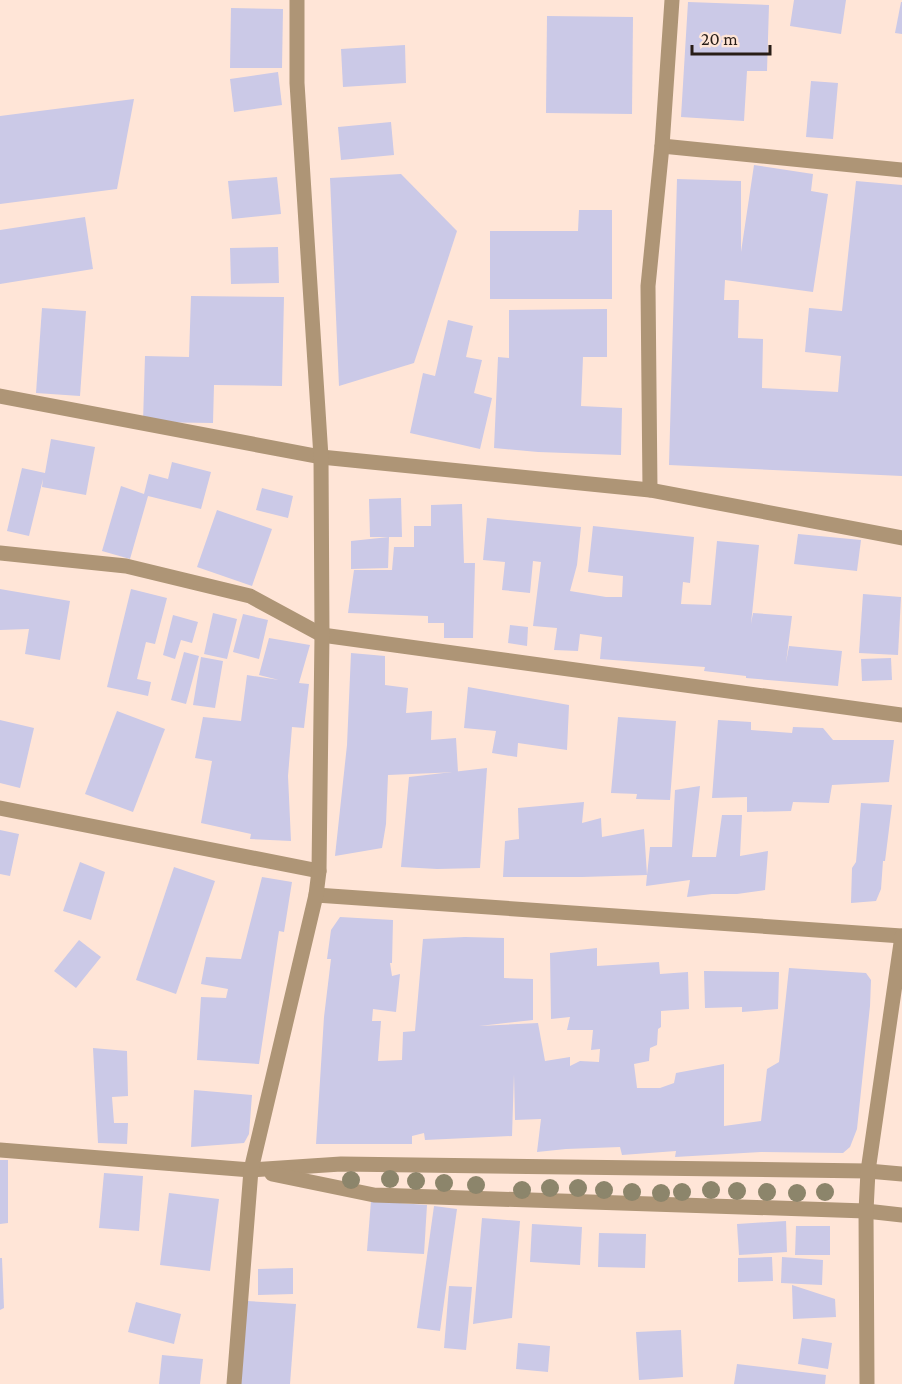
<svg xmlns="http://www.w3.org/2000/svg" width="902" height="1384" viewBox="0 0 902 1384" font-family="'Crimson Pro',serif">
  <rect width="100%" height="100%" fill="#ffe5d7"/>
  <g fill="#cbc9e7">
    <path d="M794,0H846L841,34L790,26Z"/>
    <path d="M688,2L769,5L767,71H747L744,121L681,117Z"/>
    <path d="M901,2H902V34L895,33Z"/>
    <path d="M231,8L283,9L282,68H230Z"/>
    <path d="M547,16L633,17L632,114L546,113Z"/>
    <path d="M405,45L406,83L343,87L341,49Z"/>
    <path d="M278,72L282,105L234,112L230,79Z"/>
    <path d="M811,81L838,83L833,139L806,137Z"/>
    <path d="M134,99L117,189L0,204V116Z"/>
    <path d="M391,122L394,155L341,160L338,127Z"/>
    <path d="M754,165L813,174L811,191L828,194L813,292L725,280L724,300H739L738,338L763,339L762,388L838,392L841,356L805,352L809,308L842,311L856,181L902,185V476L669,465L677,179L741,181V252Z"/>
    <path d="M401,174L457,231L414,363L339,386L330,178Z"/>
    <path d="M277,177L281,214L232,219L228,181Z"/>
    <path d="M579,210H612V299H490V231H578Z"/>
    <path d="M85,217L93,269L0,284V230Z"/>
    <path d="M278,247L279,283L231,284L230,248Z"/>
    <path d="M191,296L284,297L282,386L214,385L213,423L143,422L145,356L189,357Z"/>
    <path d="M42,308L86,311L80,396L36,393Z"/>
    <path d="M607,309V357H583L581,406L622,408L621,455L538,452L494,448L498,357L509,358V310Z"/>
    <path d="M448,320L473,326L466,357L482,360L474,393L492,398L480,449L410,433L423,373L435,376Z"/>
    <path d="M51,439L95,447L86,495L42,487L43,479L29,536L7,531L22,468L45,473Z"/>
    <path d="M172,462L211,472L201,509L148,496L130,559L102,551L121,486L144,494L149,474L168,479Z"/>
    <path d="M262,488L293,496L288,518L256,510Z"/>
    <path d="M401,498L402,537H370L369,499Z"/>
    <path d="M462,504L464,563H475L473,638H444V623H428V616L348,613L354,570H392L394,547H414V526H431V505Z"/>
    <path d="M217,510L272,529L252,586L197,567Z"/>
    <path d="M487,518L581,527L577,565L570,591L606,597H622L623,576L588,572L593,526L694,537L690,583L683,582L681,604L711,605L717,541L759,545L751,624L753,613L792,616L786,663L789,646L842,651L838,686L746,678V676L704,671L705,667L600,659L602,637L580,634L578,651L554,650L557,628L533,626L541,562L533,561L530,593L502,590L505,562L483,560Z"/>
    <path d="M798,534L861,540L857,571L794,564Z"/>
    <path d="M389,537L388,568L351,569V541Z"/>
    <path d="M0,589L70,601L60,660L25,654L29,629L0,630Z"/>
    <path d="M131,589L167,598L155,644L146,642L137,679L151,682L148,696L107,687Z"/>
    <path d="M863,594L901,597L898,655L859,653Z"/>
    <path d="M213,613L237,619L227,659L204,654Z"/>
    <path d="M243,614L268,620L259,659L233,652Z"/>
    <path d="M173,615L198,622L192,643L181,640L175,659L163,655Z"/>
    <path d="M510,625L528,627L527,646L508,643Z"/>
    <path d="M269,638L310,645L299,683L309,684L304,728L292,727L288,776L291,841L250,839L251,834L201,823L212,761L195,758L203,717L241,721L247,675L279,680L259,675Z"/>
    <path d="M184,652L199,656L186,704L171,700Z"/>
    <path d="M351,653L385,656V685L408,688L406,713L432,711L431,740L456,738L458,772L388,775L386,824L382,848L335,856L347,745Z"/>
    <path d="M201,657L223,661L215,708L193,705Z"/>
    <path d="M891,658L892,680L862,681L861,659Z"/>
    <path d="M468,687L569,705L567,750L518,743L517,757L492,753L496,731L464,728Z"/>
    <path d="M117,711L165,729L133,812L85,794Z"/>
    <path d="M618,717L676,721L670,800L636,799L637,794L611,793Z"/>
    <path d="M0,720L34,728L20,788L0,783Z"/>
    <path d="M718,720L751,722V730L792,733L793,727L823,728L833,740H894L889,782L832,785L829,803L793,802L791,811L747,812V797L712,798Z"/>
    <path d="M487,768L480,868L437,869L401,867L409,777Z"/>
    <path d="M700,786L692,857H716L722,815H742L740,856L768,851L765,890L737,894H712L687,897L690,880L646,886L647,875L582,877H503L505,841L519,839L518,808L584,802L582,823L601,818L602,837L644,829L647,875L650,847H672L675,790Z"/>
    <path d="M861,803L892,805L885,861H883L881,889L876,901L851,903L852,868L856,862Z"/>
    <path d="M0,830L19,834L10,876L0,874Z"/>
    <path d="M80,862L105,872L91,920L63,911Z"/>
    <path d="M174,867L215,881L176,994L136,980Z"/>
    <path d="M262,877L292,882L284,932L279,931L259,1064L197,1060L201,997L226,998L228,989L201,984L206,957L241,959Z"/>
    <path d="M340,917L393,920L392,963H390L392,976L400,974L396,1012L373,1009L372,1021H381L378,1061L402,1060L403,1032L415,1031L423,939L465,937L504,938V978L533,979V1020L479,1026L538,1023L545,1061L570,1057V1066L580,1061L599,1062L600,1049L591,1050L593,1030H567L570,1017L551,1019L550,953L597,948V966L659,962L660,974L688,972L689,1009L661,1011V1027L658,1029L657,1045L650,1048L649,1061L634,1064L637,1088H660L674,1083L676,1073L724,1064V1126L761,1121L767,1069L779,1062L789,968L866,973L871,980L870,1006L857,1129L850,1147L843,1153L761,1152L675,1157L676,1151L622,1155L620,1147L566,1149L537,1152L541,1119L515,1120L514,1074L512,1136L425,1140L424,1133L412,1136V1144H316L324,1017L331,959H327L331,930Z"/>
    <path d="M79,940L101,957L76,988L54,971Z"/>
    <path d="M704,971L779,972L778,1009L742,1012V1007L705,1008Z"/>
    <path d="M93,1048L127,1051L128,1096L112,1097L114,1123H128L127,1144L98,1143Z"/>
    <path d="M194,1090L252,1095L249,1134L244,1143L191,1147Z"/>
    <path d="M0,1160H8V1223L0,1224Z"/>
    <path d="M104,1173L143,1176L139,1231L99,1228Z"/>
    <path d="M169,1193L219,1199L210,1271L160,1265Z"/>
    <path d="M371,1201L427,1205L424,1254L367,1251Z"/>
    <path d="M434,1206L457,1209L440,1331L417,1328Z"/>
    <path d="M482,1218L520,1221L512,1318L473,1324Z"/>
    <path d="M786,1221L787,1252L739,1255L737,1224Z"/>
    <path d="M532,1224L582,1227L580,1265L530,1262Z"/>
    <path d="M796,1226H830V1255H795Z"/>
    <path d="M599,1233L646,1234L645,1268L598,1267Z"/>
    <path d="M772,1257L773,1281L738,1282V1258Z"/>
    <path d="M782,1257L823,1260L822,1285L781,1283Z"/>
    <path d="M0,1258H2L4,1308L0,1310Z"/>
    <path d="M293,1268V1294L258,1295V1269Z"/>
    <path d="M792,1285L835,1299L836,1317L793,1319Z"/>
    <path d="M449,1286L472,1287L466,1350L444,1348Z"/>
    <path d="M247,1301L296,1304L290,1384H241Z"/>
    <path d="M136,1302L181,1314L174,1344L128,1332Z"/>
    <path d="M681,1330L683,1377L639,1380L636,1332Z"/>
    <path d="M802,1338L832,1343L828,1369L798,1364Z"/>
    <path d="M518,1343L550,1346L548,1372L516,1369Z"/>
    <path d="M162,1355L203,1359L200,1384H159Z"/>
    <path d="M737,1364L826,1375L825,1384H734Z"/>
  </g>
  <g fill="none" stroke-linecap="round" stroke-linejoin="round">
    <g stroke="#ae9576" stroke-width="15">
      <path d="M662,146L902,170"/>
      <path d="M0,396L321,457L650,490L902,538"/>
      <path d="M650,490L648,286L662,146L672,0"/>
      <path d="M0,553L126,566L250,596L322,635L902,715"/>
      <path d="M0,808L319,871"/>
      <path d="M316,895L902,936"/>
      <path d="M0,1150L251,1170L341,1164L868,1171L902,1174"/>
      <path d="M272,1174L374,1195L866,1211L902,1215"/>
      <path d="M234,1384L251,1170L316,895L319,871L322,635L321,457L297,83V0"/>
      <path d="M867,1384L866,1211L868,1171L902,936"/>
    </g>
  </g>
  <g fill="#8c856b">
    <circle cx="390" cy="1179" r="9"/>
    <circle cx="351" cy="1180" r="9"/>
    <circle cx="416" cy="1181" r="9"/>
    <circle cx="444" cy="1183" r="9"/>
    <circle cx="476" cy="1185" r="9"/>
    <circle cx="550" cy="1188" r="9"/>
    <circle cx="578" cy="1188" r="9"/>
    <circle cx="522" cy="1190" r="9"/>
    <circle cx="604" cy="1190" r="9"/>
    <circle cx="711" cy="1190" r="9"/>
    <circle cx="737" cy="1191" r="9"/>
    <circle cx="632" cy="1192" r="9"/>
    <circle cx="682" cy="1192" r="9"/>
    <circle cx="767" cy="1192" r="9"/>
    <circle cx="825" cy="1192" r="9"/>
    <circle cx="661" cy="1193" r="9"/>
    <circle cx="797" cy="1193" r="9"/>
  </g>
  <path d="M692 45v9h78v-9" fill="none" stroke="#281d17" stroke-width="3"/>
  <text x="701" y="45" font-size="18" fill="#281d17" stroke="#ffe5d7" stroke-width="4.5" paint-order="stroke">20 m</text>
</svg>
